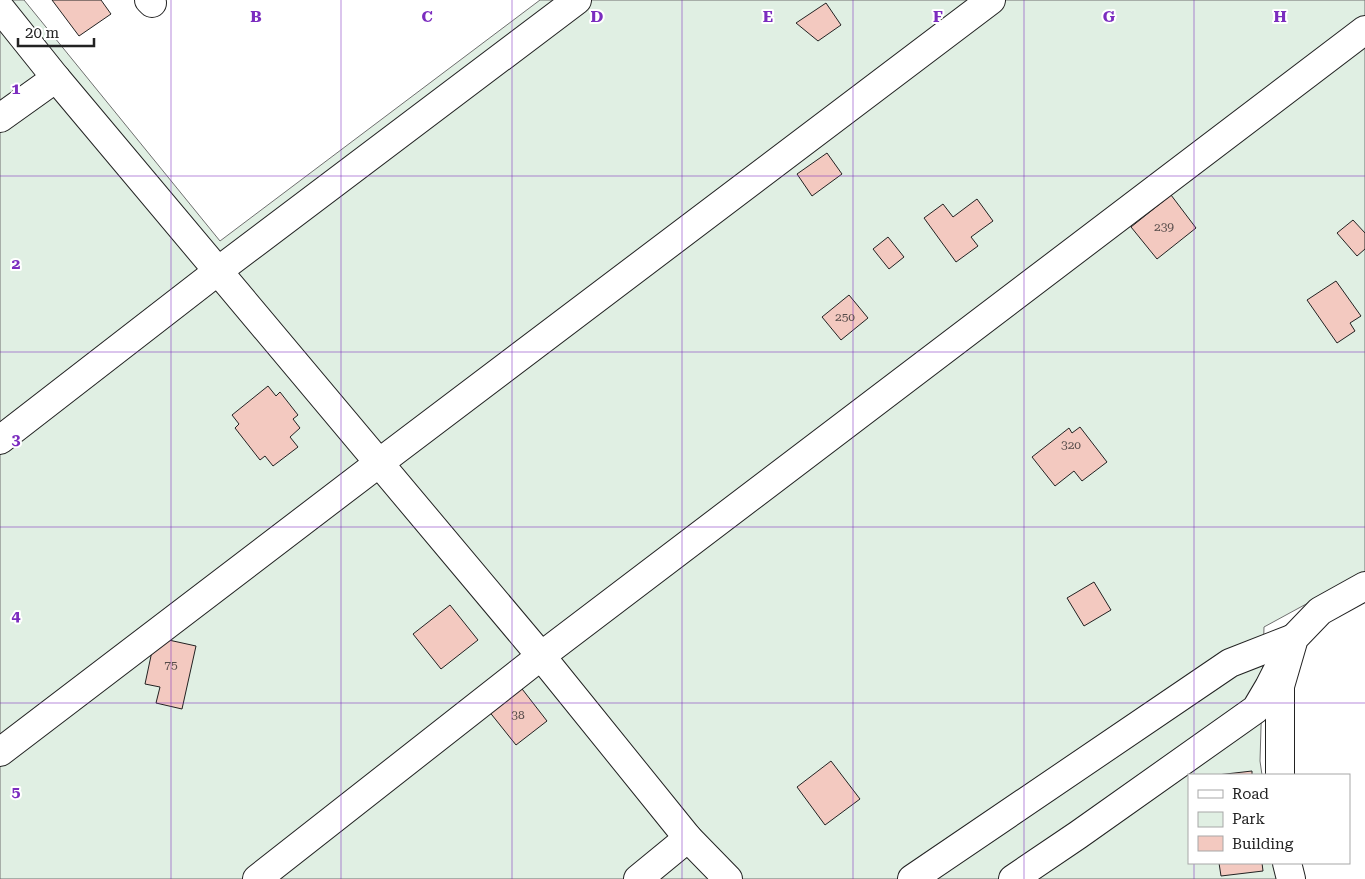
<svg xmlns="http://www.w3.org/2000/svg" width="1365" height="879" viewBox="0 0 1365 879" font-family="'Roboto Serif',serif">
  <rect width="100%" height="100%" fill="#fff"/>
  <path fill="#e0efe3" stroke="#6f6f6f" d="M0,0H24L220,241L540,0H1365V572L1264,627L1260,761L1262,775H1189V863H1275L1277,879H0Z"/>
  <g fill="#f3c9c0" stroke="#222">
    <path d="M52,0H101L111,14L79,36Z"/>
    <path d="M826,3L841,25L818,41L796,23Z"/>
    <path d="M827,153L842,174L812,196L797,174Z"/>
    <path d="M1171,195L1196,228L1157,259L1131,227Z"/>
    <path d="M977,199L993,221L971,237L978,246L956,262L924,218L943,204L953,217Z"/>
    <path d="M1353,220L1365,233V249L1357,256L1337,233Z"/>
    <path d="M888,237L904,257L889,269L873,249Z"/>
    <path d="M1336,281L1361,316L1350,323L1355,331L1337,343L1307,300Z"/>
    <path d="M849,295L868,318L841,340L822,317Z"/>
    <path d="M268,386L276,396L280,392L298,415L293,419L300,428L290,437L298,447L273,466L265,456L260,460L235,428L239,424L232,415Z"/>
    <path d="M1080,427L1107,462L1082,481L1074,471L1055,486L1032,457L1069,428L1072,433Z"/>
    <path d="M1094,582L1111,610L1084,626L1067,598Z"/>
    <path d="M450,605L478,640L441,669L413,634Z"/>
    <path d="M155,637L196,646L182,709L156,703L160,687L145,684Z"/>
    <path d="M519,685L547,721L516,745L488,710Z"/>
    <path d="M831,761L860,799L825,825L797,787Z"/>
    <path d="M1252,771V775H1217Z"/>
    <path d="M1219,863H1262L1263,871L1221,876Z"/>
  </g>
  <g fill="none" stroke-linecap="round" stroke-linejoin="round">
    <g stroke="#222" stroke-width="30">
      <g id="minor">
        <path d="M149,0L152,3"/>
        <path d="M0,8L56,78L541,656L688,838L728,879"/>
        <path d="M0,118L56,78"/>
        <path d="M0,440L218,271L577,0"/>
        <path d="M0,752L379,463L991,0"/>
        <path d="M1280,775V686L1294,638L1320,611L1365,586"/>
        <path d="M1287,863L1291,879"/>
        <path d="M257,879L541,656L1365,30"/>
        <path d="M638,879L688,838"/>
        <path d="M912,879L1230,663L1294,638"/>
        <path d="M1013,879L1078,835L1256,709L1269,687L1294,638"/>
      </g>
    </g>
    <use href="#minor" stroke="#fff" stroke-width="28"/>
  </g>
  <path fill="none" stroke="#7b2cbf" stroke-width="1" stroke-opacity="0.55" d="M171,0V879M341,0V879M512,0V879M682,0V879M853,0V879M1024,0V879M1194,0V775M0,176H1365M0,352H1365M0,527H1365M0,703H1365M1194,863V879"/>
  <g text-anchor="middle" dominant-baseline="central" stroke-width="4" stroke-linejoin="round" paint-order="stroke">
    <g font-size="12" fill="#564c4a">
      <text x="1164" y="227">239</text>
      <text x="845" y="317">250</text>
      <text x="1071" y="445">320</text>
      <text x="171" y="665">75</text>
      <text x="518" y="715">38</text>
    </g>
  </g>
  <g font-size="16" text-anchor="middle" font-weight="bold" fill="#7b2cbf" stroke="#fff" stroke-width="4" stroke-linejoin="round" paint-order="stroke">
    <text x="256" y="22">B</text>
    <text x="427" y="22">C</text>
    <text x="597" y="22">D</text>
    <text x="768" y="22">E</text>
    <text x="938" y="22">F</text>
    <text x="1109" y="22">G</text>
    <text x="1280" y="22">H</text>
    <text x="16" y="94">1</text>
    <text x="16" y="269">2</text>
    <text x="16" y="445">3</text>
    <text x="16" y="621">4</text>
    <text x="16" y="797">5</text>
  </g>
  <rect x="1188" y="774" width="162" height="90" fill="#ffffff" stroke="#a7a7a7"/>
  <rect x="1198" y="790" width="25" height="8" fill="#ffffff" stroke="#a7a7a7"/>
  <text x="1232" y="799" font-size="15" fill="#222222">Road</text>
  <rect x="1198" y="812" width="25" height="15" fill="#e0efe3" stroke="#a7a7a7"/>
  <text x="1232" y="824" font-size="15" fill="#222222">Park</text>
  <rect x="1198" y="836" width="25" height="15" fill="#f3c9c0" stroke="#a7a7a7"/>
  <text x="1232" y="849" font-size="15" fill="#222222">Building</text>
  <path d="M18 38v8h76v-8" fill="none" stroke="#222222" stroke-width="2.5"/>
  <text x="25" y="38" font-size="15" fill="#222222" stroke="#ffffff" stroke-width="4" paint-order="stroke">20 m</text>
</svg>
